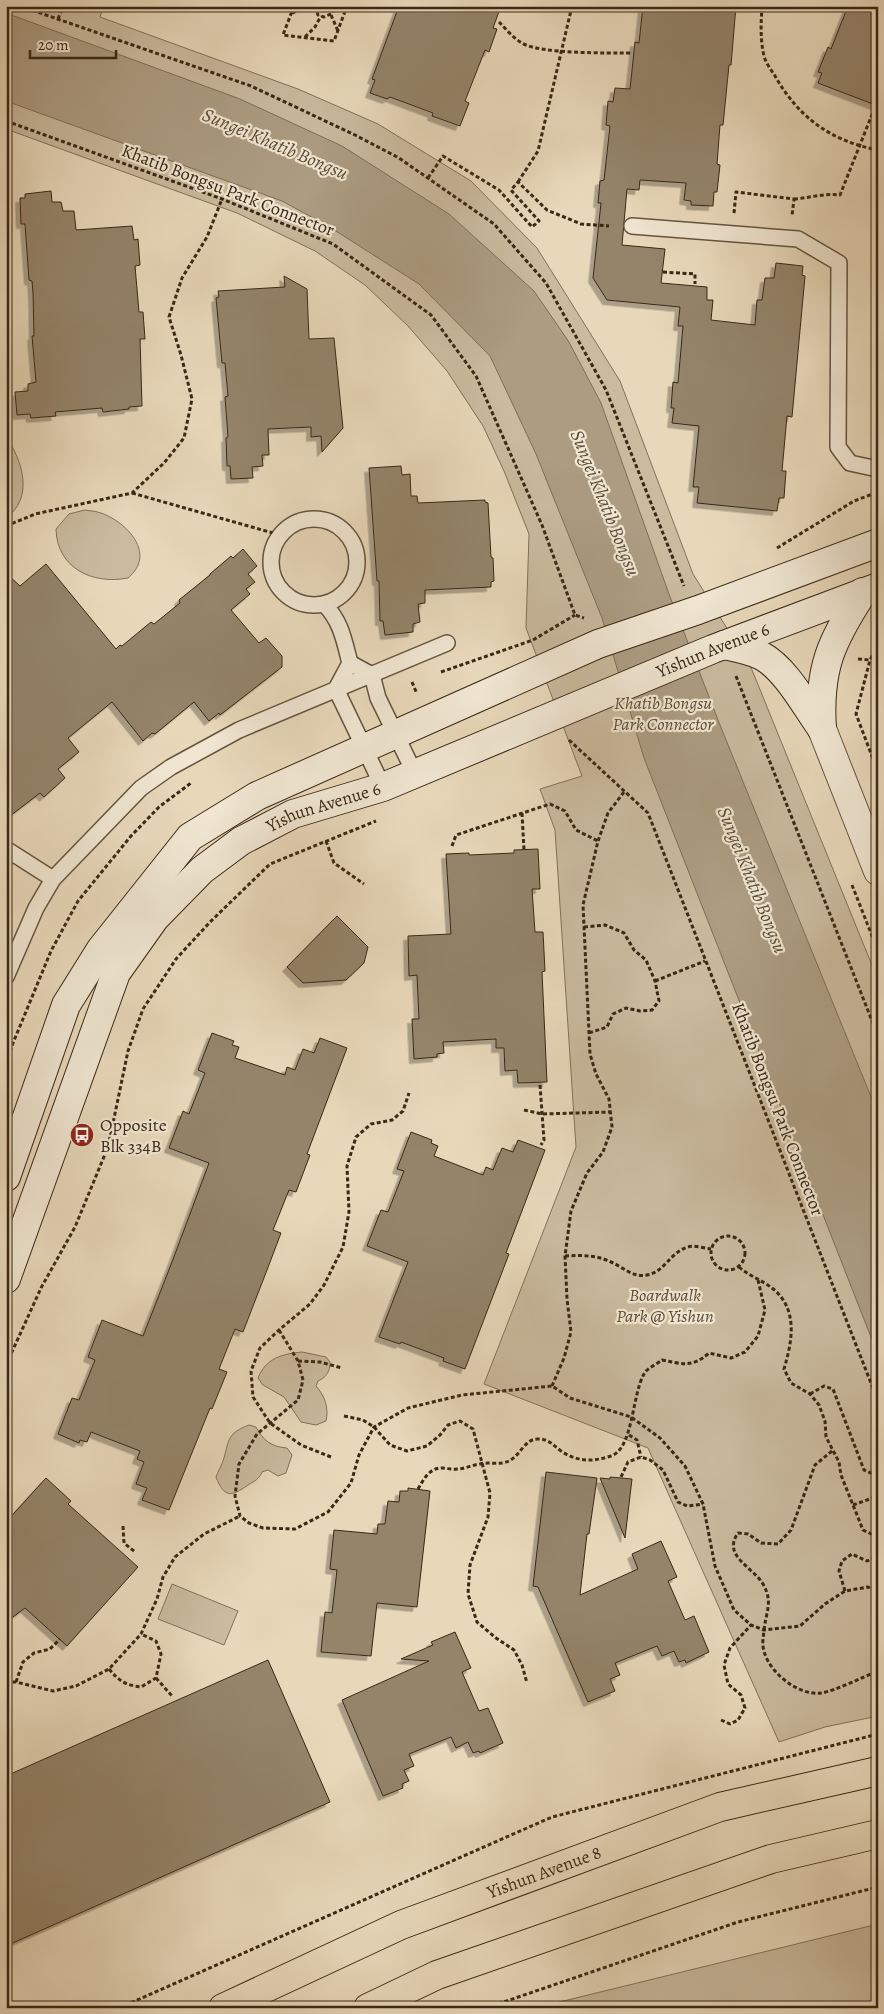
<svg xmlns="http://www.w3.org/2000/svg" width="884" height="2014" viewBox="0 0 884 2014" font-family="Alegreya,serif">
  <defs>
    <filter id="shadow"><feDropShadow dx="-4.5" dy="4.5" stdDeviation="0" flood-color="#0004"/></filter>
  </defs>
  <rect width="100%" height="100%" fill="#e8d8ba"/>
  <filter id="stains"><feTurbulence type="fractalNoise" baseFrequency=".004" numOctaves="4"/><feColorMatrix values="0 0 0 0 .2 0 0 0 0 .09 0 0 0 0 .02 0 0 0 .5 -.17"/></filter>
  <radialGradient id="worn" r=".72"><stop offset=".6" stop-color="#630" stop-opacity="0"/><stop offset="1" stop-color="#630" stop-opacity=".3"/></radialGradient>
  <g fill="#caba9e" stroke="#82715a">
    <path d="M6,6H104L100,17L298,89L378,124L471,181L537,248L620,381L693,574L750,665L878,980V1716L825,1727L779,1742L648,1448L484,1384L576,1147L555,830L540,789L582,776L526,628L529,534L504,471L483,426L447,371L408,326L365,285L315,251L237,213L6,129Z"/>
    <path d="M6,437C23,461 34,498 6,518Z"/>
    <path d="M85,510C90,511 96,511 101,513C127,522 157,554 128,578C92,585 57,568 56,529L69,514Z"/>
    <path d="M302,1352L326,1357L330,1362C330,1371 327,1377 318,1381L316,1386C325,1396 329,1408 326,1421L316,1425L301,1422L284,1397L263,1385L258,1378C266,1358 282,1354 302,1352Z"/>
    <path d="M249,1425L256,1427C263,1440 271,1447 287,1448L292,1455L286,1473L278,1476L268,1470L262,1472C259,1479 255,1481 248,1485C231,1497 224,1498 216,1477C218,1471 222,1465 224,1458C229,1439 228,1433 249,1425Z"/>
    <path d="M172,1584L238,1611L224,1645L158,1619Z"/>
    <path d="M878,1924V2008H535Z"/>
  </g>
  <path fill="#ac9c82" stroke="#7e6e56" d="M6,13L240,99L342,146L449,214L534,291L569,342L601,403L669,594L720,725L878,1114V1355L644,758L602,618L536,454L490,356L419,284L328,226L282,201L6,101Z"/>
  <g fill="#94846b" stroke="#392815" filter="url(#shadow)">
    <path d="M399,6H501L493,28L497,29L489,52L485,50L465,101L469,103L460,126L432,116L433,113L390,97L387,99L370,93L375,80L372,79Z"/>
    <path d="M643,6H736L731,65H729L723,125H720L717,164L720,165L717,192H714L713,206L691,205V201L684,200L686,183L640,180L639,190L627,189L622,245L665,249L661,283L707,287V300H713L711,320L755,325L757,300H762L765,278H774L776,263L803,266L802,275L805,276L792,417L787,416L782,471H786L784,498H779L777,511L697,503L699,487H693L699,426L672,423L674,408H671L673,382L678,383L683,326H678L680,307L607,300L593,278L601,203H598L600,181L604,180L610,126L606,125L608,101L613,102L615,88L630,89L635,42L639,43Z"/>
    <path d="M848,6H878V106L818,83L822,73L818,72L828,47L831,49Z"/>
    <path d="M51,191L52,202H61L63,211H74L76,230L132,226L134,240L138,239L140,265L135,266L139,312H143L145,339H140L142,406L129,407V409L103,412L102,408L55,412L56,416L31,418L30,414L17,415L15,392L28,391V384L36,382L32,336H34L33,293L32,281L29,280L25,224H21L20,198H25V194Z"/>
    <path d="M284,276L307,289L309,339L334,338L343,428L322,452L321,436L311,437V427L268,429L269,455H262L263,466L252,467L253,478L231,479L230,466H227L226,438L228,437L225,397L228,396L225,363H222L216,298L219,297L218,291L285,287Z"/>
    <path d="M401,466L402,475L410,474L411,496H417L418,503L485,500V502L488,503L491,557L493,558L494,581L491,582V587L425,590V603L418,604L420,622L413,624V632L385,635L383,621H380L379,581H377L369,468Z"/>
    <path d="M243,549L257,566L248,574L255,582L246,589L250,594L231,610L259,643L266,638L282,656V667L220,715L219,713L209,721L194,702L155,734L152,733L143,741L112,702L68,738L79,752L58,769L65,778L44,797L40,793L6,819V573L20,586L46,564L116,649L120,645L122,646L151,622L154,624L180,603L179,600L210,575V574L231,556L233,558Z"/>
    <path d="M538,849L540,889H532L535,932H543L545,971L542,972L547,1082L518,1083L517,1070L505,1071L504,1048H496V1039L443,1042L444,1053L437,1054V1057L414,1059L412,1019H419L417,975L409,976L408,936L451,934L446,854L469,853V855L514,853V850Z"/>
    <path d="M337,916L368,947L364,963L346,980L303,983L287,967Z"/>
    <path d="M212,1033L234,1041L232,1045L239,1047L235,1058L285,1075L287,1067L295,1070L303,1049L314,1053L320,1038L347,1048L307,1154L310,1155L296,1192L289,1190L273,1230L281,1233L267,1270L243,1332L235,1329L219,1369L227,1372L212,1409L210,1408L169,1510L142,1500L147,1488L136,1484L144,1462L137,1459L140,1451L91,1432L87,1442L80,1440L79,1443L58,1434L72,1398L79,1400L95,1360L88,1357L102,1320L143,1336L172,1262L209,1163L169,1148L183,1111L189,1114L205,1073L198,1070Z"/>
    <path d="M411,1132L432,1140L431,1143L438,1146L434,1156L483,1175L486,1167L493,1170L502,1148L513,1152L518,1140L545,1150L506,1253L509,1254L465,1369L443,1361L444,1358L401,1342L400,1344L379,1337L408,1262L367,1246L381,1210L388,1212L404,1171L397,1169Z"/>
    <path d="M546,1472L597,1478L589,1534H587L580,1595L638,1569L632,1554L661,1541L677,1577L668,1581L685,1620L694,1616L709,1652L686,1663L685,1660L679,1662L674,1651L662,1656L657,1646L615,1663L620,1675L610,1679L615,1691L588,1702L538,1587L533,1586Z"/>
    <path d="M610,1477L632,1479L625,1538L600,1478L610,1479Z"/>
    <path d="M46,1478L71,1501L68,1504L138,1567L67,1646L25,1608L6,1622V1522Z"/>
    <path d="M408,1488L430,1491L417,1607L377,1603L371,1656L321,1652L325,1612L332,1613L337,1570L330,1569L334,1530L377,1534L378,1524H385L388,1501L399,1502L400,1491H408Z"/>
    <path d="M455,1632L471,1668L462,1672L479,1711L488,1708L503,1743L480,1753L479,1751L473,1753L468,1742L456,1748L451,1737L409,1754L414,1766L404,1770L409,1781L402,1784L403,1788L383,1796L342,1700L429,1661L401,1659L433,1645L431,1642Z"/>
    <path d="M268,1660L330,1802L6,1946V1776Z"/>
  </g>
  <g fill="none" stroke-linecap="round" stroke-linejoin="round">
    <g stroke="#65543e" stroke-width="18">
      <g id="service">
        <path d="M632,226L798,239L839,263L838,447L850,463L873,468L878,466"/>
        <circle cx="314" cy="562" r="43"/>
        <path d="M324,604C341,621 344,640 350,663L336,689"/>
        <path d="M350,663L372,675L378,698L415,774"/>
        <path d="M336,689L383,787"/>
        <path d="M6,849L53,879"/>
        <path d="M6,977L36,908L53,879L141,788L171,767L239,730L447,643"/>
      </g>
    </g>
    <g stroke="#65543e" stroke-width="30">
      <path id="minor" d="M822,729L878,871"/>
    </g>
    <g stroke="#392815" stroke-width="30">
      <g id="secondary">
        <path d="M724,645C737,648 750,650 762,656C786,669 806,707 822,729"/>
        <path d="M822,729C818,669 831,641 863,592"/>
        <path d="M6,1177L66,1005L101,949L190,837L257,796L598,644L698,610L878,543"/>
        <path id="s1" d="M6,1279L116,973L155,918L202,870L241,841L293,814L383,787L713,649L878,587"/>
      </g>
    </g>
    <g stroke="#392815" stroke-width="30">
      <g id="primary">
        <path id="s2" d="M223,2008L401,1925L720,1807L878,1771"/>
        <path d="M368,2008L437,1975L771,1859L878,1834"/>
      </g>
    </g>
    <g stroke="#392815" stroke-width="3" stroke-dasharray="4 2.5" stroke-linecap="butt">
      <path d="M20,6L251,86L355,135L399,158L494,224L546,283L606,390L684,586"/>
      <path d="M294,6L283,35L334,41L347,6"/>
      <path d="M315,6L318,15L324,17L333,13L335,6"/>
      <path d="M762,6C761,23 760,39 764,56C766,63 771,70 775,76C799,118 831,141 878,150"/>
      <path d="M292,13L312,6"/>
      <path d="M331,15L338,31"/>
      <path d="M58,19L63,6"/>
      <path d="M499,22C506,29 513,38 522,43C539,54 609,53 631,53"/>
      <path d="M305,37L315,27L321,16"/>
      <path d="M6,121L222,199L333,244L431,315L476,376L542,525L575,615L584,618"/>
      <path d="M428,178L443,156L499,190L532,227L539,221L511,190L518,182L547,210L581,224L609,226"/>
      <path d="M518,182L538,151L572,6"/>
      <path d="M794,199C809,198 825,193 840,195L875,107"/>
      <path d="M734,213L736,192L794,199L792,216"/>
      <path d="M663,272L695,274V284"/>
      <path d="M132,493L280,535"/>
      <path d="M6,526L35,514L132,493L164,463L184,438L192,399L181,355L169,317L182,278L207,237L222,199"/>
      <path d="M777,548L854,501L878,492"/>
      <path d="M878,644L870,660L856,714L878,772"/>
      <path d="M858,659L870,660"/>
      <path d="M441,672L533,640L575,615"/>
      <path d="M736,676L878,1036"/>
      <path d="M412,682L417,694"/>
      <path d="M569,740L648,813L878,1401"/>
      <path d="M522,813L524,850"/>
      <path d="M326,841L334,863L364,884"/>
      <path d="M452,846L456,835L550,804L565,811L576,830L598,841"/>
      <path d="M852,885L878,951"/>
      <path d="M584,927L605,925L624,933L634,950L646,960L655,981L659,1001L652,1010L640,1011L626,1008L613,1014L607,1027L589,1033"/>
      <path d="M655,981L705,961"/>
      <path d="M6,1064L13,1043L51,951L78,901L131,836L159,807L191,783"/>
      <path d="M540,1085L544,1140L541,1145"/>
      <path d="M524,1110L542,1114L610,1112"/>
      <circle cx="728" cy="1253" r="17"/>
      <path d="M565,1256C581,1255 597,1255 611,1262C623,1267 633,1278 647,1275C665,1272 670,1252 688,1247C694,1245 704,1248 711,1249"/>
      <path d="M739,1267C749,1276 762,1280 772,1288C799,1309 792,1342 784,1369L791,1383L810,1394L819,1405L825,1421L826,1437L839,1462L841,1475L863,1530L876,1536L878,1539"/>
      <path d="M279,1330L298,1361L303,1380L298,1400L257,1434L239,1464L235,1496L240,1516L249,1523L263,1528L295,1529L328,1512L351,1483L359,1455L374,1427L408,1408L462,1395L552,1386L570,1398L631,1417L660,1438L685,1466L703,1504L715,1566L734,1610L751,1625L764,1630L800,1626L825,1604L845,1591L868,1587L878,1592"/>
      <path d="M298,1361L320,1362L342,1368"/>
      <path d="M6,1365L41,1288L75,1227L108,1147L128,1051L143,1009L176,959L210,922L270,864L376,821"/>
      <path d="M552,1386L564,1358L571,1332L567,1299L565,1256L571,1211L587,1173L603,1152L612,1127L609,1099L596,1074L590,1054L583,905L598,841L608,813L624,792"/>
      <path d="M810,1394L824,1386L833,1389L864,1470L871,1473L878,1470"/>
      <path d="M344,1416L363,1420L374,1427L390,1445L407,1451L427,1446L440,1435L448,1425L460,1421L473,1429L490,1493L488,1517L470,1565L468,1594L477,1622L496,1638L514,1650L522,1665L527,1683"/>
      <path d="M629,1435L637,1440L641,1457"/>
      <path d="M832,1451L815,1465L791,1530L778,1544L761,1543L748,1534L738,1533C722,1556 752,1566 763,1584C774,1603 765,1613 764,1632C763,1637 762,1645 764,1651C769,1672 798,1696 821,1693C835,1691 863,1677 878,1671"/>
      <path d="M331,1457L301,1445L270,1423L253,1397L251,1371L260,1348L279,1330L310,1304L324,1285L343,1247L349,1212L347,1166L356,1137L371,1124L392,1120L403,1111L409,1093"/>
      <path d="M621,1477L628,1462L641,1457L650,1460L663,1470L678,1502L687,1506L703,1504"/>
      <path d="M418,1489C424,1479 429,1468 442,1468C447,1468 452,1470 457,1469C465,1469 472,1465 480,1464C487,1462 495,1464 502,1463C520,1461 522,1439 538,1439C549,1439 553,1445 561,1451C577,1462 593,1462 611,1456C633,1449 632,1395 644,1374C647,1368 657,1364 662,1360C683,1364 692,1368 709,1353L731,1358L745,1352L758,1336L765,1310L758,1280"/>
      <path d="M853,1505L878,1496"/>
      <path d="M123,1526L124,1543L135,1552"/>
      <path d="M845,1591L839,1571L842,1561L852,1554L867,1561L876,1557L878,1553"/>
      <path d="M109,1669C119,1681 125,1685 141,1687L156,1678L161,1654L156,1641L141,1634"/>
      <path d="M156,1678L172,1696"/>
      <path d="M6,1682H16L53,1691L76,1686L109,1669L141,1634L157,1599L163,1577L175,1557L204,1534L240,1516"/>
      <path d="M16,1682L23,1662L34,1653L50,1649L60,1639"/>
      <path d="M721,1720L730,1724L738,1720L745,1708L741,1695L728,1684L724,1665L730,1648L751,1625"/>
      <path d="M119,2008L552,1817L878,1734"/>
      <path d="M486,2008L738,1922L878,1887"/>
    </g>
    <use href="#service" stroke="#f0e6d2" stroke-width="15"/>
    <use href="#minor" stroke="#f0e6d2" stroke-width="28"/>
    <use href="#secondary" stroke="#f0e6d2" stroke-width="28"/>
    <use href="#primary" stroke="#e8d8ba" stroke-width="28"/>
  </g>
  <defs>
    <g id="bus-disc" transform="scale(1.25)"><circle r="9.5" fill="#8f2418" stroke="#f0e6d2"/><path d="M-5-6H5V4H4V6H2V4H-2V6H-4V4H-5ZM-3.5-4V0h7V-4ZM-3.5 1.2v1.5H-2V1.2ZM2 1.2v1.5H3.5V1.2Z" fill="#fff"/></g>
  </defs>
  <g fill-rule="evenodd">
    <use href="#bus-disc" x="82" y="1135"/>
  </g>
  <g text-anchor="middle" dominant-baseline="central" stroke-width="4.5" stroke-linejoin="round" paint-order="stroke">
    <g font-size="18" fill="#392815" stroke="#f0e6d2">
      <text transform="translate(228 190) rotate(21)">Khatib Bongsu Park Connector</text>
      <text stroke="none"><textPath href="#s1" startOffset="1018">Yishun Avenue 6</textPath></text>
      <text stroke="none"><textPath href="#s1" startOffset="598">Yishun Avenue 6</textPath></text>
      <text transform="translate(778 1109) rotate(69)">Khatib Bongsu Park Connector</text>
      <text stroke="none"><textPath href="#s2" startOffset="349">Yishun Avenue 8</textPath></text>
    </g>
    <g font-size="18" font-style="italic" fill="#5d4c37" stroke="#f0e6d2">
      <text x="663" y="703">Khatib Bongsu<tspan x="663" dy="21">Park Connector</tspan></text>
      <text x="665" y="1295">Boardwalk<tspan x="665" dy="21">Park @ Yishun</tspan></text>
    </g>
    <g font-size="18" fill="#392815" stroke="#f0e6d2" text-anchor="start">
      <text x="100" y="1125">Opposite<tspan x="100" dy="21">Blk 334B</tspan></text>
    </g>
    <g font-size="19" font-style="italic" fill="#5c4b36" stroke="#f0e6d2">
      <text transform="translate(275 144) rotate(23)">Sungei Khatib Bongsu</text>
      <text transform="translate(605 503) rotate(68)">Sungei Khatib Bongsu</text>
      <text transform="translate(752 880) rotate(68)">Sungei Khatib Bongsu</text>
    </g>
  </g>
  <rect width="884" height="2014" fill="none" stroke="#e8d8ba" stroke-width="25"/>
  <rect x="8" y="8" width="869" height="1999" fill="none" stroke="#392815" stroke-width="2.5"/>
  <rect x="12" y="12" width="859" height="1989" fill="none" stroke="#392815"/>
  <path d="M30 50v8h86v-8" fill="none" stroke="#392815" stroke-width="2.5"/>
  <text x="38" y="50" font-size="15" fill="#392815" stroke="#f0e6d2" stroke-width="4" paint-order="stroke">20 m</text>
  <rect width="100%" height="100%" filter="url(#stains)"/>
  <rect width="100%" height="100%" fill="url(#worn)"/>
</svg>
